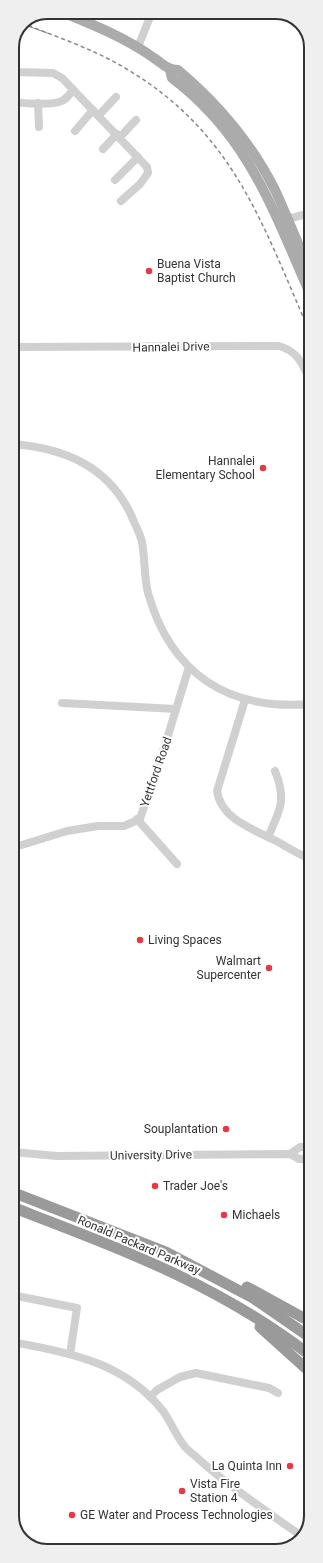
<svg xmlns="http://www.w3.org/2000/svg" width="323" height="1563" viewBox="0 0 323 1563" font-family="Roboto,sans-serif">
  <rect width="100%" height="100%" fill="#fff"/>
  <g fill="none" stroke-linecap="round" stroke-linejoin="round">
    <g stroke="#d0d0d0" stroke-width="8">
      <path d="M138,47L152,12"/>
      <path d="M12,72L53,73L62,78L147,167L148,173L140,184L121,201"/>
      <path d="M12,101C22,104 49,105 59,102C65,101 69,95 73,90"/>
      <path d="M38,103L39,127"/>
      <path d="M99,115L116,97"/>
      <path d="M75,131L93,110"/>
      <path d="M120,137L136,120"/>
      <path d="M103,149L117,134"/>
      <path d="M115,180L138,157"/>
      <path d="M287,219L311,213"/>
      <path d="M12,347L279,346C298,351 303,365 311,382"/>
      <path d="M12,444C64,448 109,466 132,517C135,525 140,533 142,542C145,559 144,576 148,593C171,674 228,711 311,704"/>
      <path d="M245,700L217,791C221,820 256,830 278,842C289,848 299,855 311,859"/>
      <path d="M62,703L176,709"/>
      <path d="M137,819L177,864"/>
      <path d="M268,837C280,810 287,800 275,771"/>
      <path d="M12,848L67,831L98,826H124L140,819L166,742L189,667"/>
      <path d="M12,1152L57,1156L290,1154L299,1159H311"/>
      <path d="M290,1154L300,1147H311"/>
      <path d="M12,1295L77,1308L70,1354"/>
      <path d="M12,1342C70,1353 124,1362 163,1411C171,1422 176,1436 185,1447C191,1453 198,1458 203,1463C234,1490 269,1513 303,1537"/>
      <path d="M150,1397L157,1390L180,1377L196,1373L269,1388L278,1393"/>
    </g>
    <g stroke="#ababab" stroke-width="10">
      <path d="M62,12C94,25 126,38 154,58C163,64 168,70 178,70C217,103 252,144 275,190C288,218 299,247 311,274"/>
      <path d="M170,70L172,78C249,136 274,212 311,296"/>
    </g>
    <g stroke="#9a9a9a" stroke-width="11">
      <path d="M12,1192L166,1252L253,1298L311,1338"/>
      <path d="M12,1207C121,1249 218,1284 311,1356"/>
      <path d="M247,1287L311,1322"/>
      <path d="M260,1327L311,1373"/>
    </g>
    <path stroke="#888" stroke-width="1" d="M22,24L50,34"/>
    <path stroke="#888" stroke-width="1.5" stroke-dasharray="4 3" stroke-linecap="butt" d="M22,23C57,37 93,49 125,68C235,133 262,224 311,335"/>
  </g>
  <g fill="#e63946" stroke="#fff" stroke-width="1.5">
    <circle cx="149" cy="271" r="4"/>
    <circle cx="263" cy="468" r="4"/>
    <circle cx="140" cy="940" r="4"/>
    <circle cx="269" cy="968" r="4"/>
    <circle cx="226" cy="1129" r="4"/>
    <circle cx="155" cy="1186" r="4"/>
    <circle cx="224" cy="1215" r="4"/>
    <circle cx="290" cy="1466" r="4"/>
    <circle cx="182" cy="1491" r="4"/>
    <circle cx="72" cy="1515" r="4"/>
  </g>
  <g text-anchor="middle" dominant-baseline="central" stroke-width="4" stroke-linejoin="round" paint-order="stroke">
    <g font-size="12" fill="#333" stroke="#fff" text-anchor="start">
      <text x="157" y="264">Buena Vista<tspan x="157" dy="14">Baptist Church</tspan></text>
      <text x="255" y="461" text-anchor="end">Hannalei<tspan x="255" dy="14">Elementary School</tspan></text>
      <text x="148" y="940">Living Spaces</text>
      <text x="261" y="961" text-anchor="end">Walmart<tspan x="261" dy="14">Supercenter</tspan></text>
      <text x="218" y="1129" text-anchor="end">Souplantation</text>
      <text x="163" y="1186">Trader Joe's</text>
      <text x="232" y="1215">Michaels</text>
      <text x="282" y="1466" text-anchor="end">La Quinta Inn</text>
      <text x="190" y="1484">Vista Fire<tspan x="190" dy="14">Station 4</tspan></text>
      <text x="80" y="1515">GE Water and Process Technologies</text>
    </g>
    <g font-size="12" fill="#333" stroke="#fff">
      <text transform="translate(171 347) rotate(-1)">Hannalei Drive</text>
      <text transform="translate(156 772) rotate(-71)">Yettford Road</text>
      <text transform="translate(151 1155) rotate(-1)">University Drive</text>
      <text transform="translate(139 1245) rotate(23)">Ronald Packard Parkway</text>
    </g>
  </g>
  <path d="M0 0H323V1563H0ZM47 19H276A28 28 0 0 1 304 47V1516A28 28 0 0 1 276 1544H47A28 28 0 0 1 19 1516V47A28 28 0 0 1 47 19Z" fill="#efefef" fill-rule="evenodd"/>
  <path fill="none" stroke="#333" stroke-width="2" d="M47 19H276A28 28 0 0 1 304 47V1516A28 28 0 0 1 276 1544H47A28 28 0 0 1 19 1516V47A28 28 0 0 1 47 19Z"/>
</svg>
